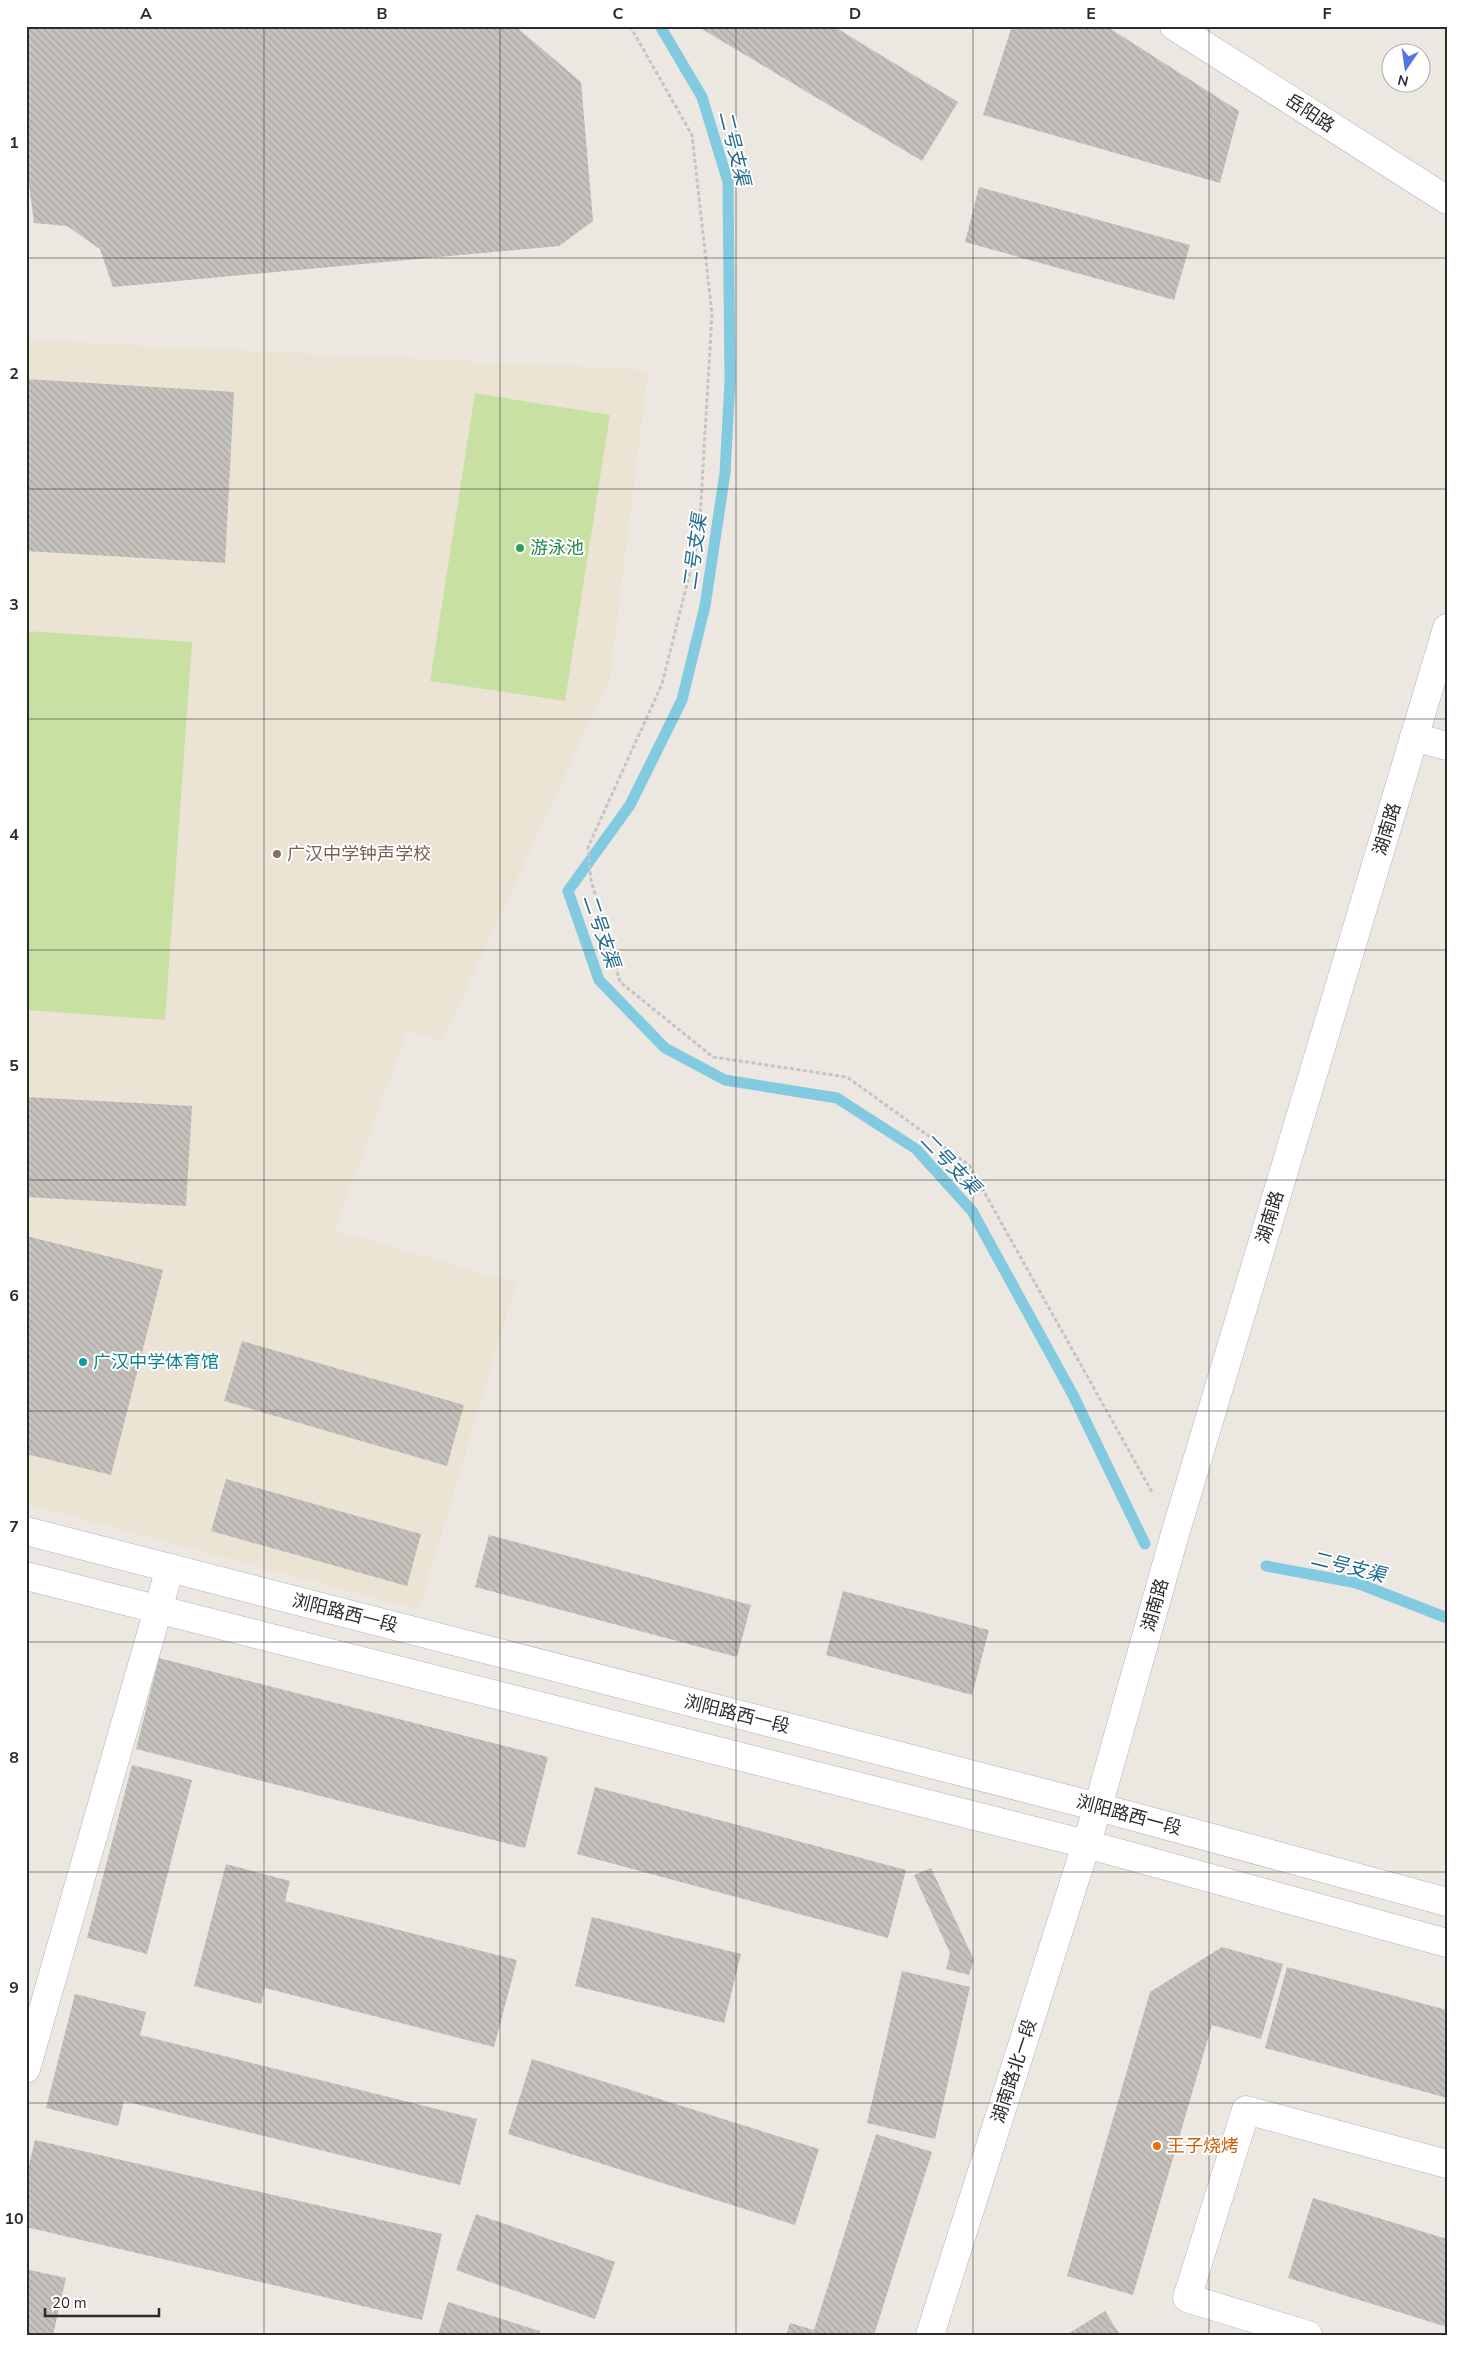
<svg xmlns="http://www.w3.org/2000/svg" width="1473" height="2361" viewBox="0 0 1473 2361" font-family="'Nunito Sans','Noto Sans SC',sans-serif">
  <defs>
    <pattern id="building-back-hatch" width="6" height="6" patternUnits="userSpaceOnUse" patternTransform="scale(1.25)"><rect width="6" height="6" fill="#c5c1bc"/><path d="M-1 5l2 2M0 0l6 6M5-1l2 2" fill="none" stroke="#a9a6a2"/></pattern>
  </defs>
  <rect width="100%" height="100%" fill="#ece7e1"/>
  <path fill="#ebe3d3" d="M26,340L648,370L610,678L442,1041L407,1031L335,1230L516,1283L419,1610L26,1504Z"/>
  <g fill="#c8e1a2">
    <path d="M475,393L610,415L565,701L430,681Z"/>
    <path d="M26,631L192,642L165,1020L26,1010Z"/>
  </g>
  <g fill="none" stroke-linecap="round" stroke-linejoin="round">
    <g stroke="#82cae0" stroke-width="11">
      <path d="M660,26L702,97L728,182L730,381L725,473L705,606L682,700L630,805L568,891L599,980L665,1048L725,1080L837,1098L916,1149L972,1211L1073,1395L1145,1544"/>
      <path d="M1266,1566L1357,1583L1447,1618"/>
    </g>
  </g>
  <g fill="url(#building-back-hatch)">
    <path d="M26,26H515L581,82L593,221L559,246L113,287L100,249L67,226L34,223L26,161Z"/>
    <path d="M697,26H833L958,102L922,161Z"/>
    <path d="M1012,26H1106L1239,111L1220,183L983,115Z"/>
    <path d="M979,187L1190,245L1174,300L965,242Z"/>
    <path d="M26,379L234,392L225,563L26,551Z"/>
    <path d="M26,1097L192,1106L186,1206L26,1197Z"/>
    <path d="M26,1236L163,1270L111,1475L26,1454Z"/>
    <path d="M242,1341L464,1405L447,1466L224,1401Z"/>
    <path d="M226,1479L421,1534L407,1586L211,1531Z"/>
    <path d="M489,1535L751,1605L737,1657L475,1587Z"/>
    <path d="M843,1591L989,1630L972,1695L826,1655Z"/>
    <path d="M159,1658L548,1757L525,1848L136,1749Z"/>
    <path d="M132,1765L192,1780L147,1954L87,1938Z"/>
    <path d="M595,1787L906,1870L888,1938L577,1854Z"/>
    <path d="M226,1864L290,1881L285,1901L517,1960L494,2047L265,1988L261,2004L194,1986Z"/>
    <path d="M931,1868L974,1960L969,1975L946,1969L950,1953L914,1875Z"/>
    <path d="M592,1917L741,1954L724,2023L575,1986Z"/>
    <path d="M1222,1947L1283,1964L1261,2039L1212,2025L1133,2295L1067,2276L1150,1992Z"/>
    <path d="M1287,1967L1447,2010V2098L1265,2048Z"/>
    <path d="M902,1971L970,1987L935,2139L867,2123Z"/>
    <path d="M75,1994L146,2012L140,2035L477,2119L460,2185L124,2101L118,2126L46,2108Z"/>
    <path d="M532,2059L819,2149L795,2225L508,2134Z"/>
    <path d="M876,2134L932,2152L874,2335H786L790,2323L814,2330Z"/>
    <path d="M35,2140L442,2234L422,2320L26,2227V2177Z"/>
    <path d="M1313,2198L1447,2239V2327L1288,2278Z"/>
    <path d="M476,2214L615,2262L595,2319L456,2270Z"/>
    <path d="M26,2269L66,2278L53,2335H26Z"/>
    <path d="M448,2302L540,2331L539,2335H438Z"/>
    <path d="M1105,2311L1120,2335H1066Z"/>
  </g>
  <g fill="none" stroke-linecap="round" stroke-linejoin="round">
    <g stroke="#b1b3bb" stroke-width="29">
      <g id="minor">
        <path d="M1174,26L1447,200"/>
        <path d="M1414,737L1447,746"/>
        <path d="M26,1531L1098,1807L1447,1902"/>
        <path d="M26,1576L1086,1844L1447,1943"/>
        <path d="M26,2069L170,1568"/>
        <path d="M930,2335L1098,1807L1175,1534L1447,628"/>
        <path d="M1308,2335L1187,2298L1246,2110L1447,2164"/>
      </g>
    </g>
    <path stroke="#c4c4c4" stroke-width="3" stroke-dasharray="4 2.5" stroke-linecap="butt" d="M630,26L692,135L712,314L699,536L662,684L588,847L591,880L620,982L713,1057L847,1077L969,1165L1152,1492"/>
    <use href="#minor" stroke="#fff" stroke-width="28"/>
  </g>
  <path fill="none" stroke="#2c2c2c" stroke-width="1" stroke-opacity="0.55" d="M264,26V2335M500,26V2335M736,26V2335M973,26V2335M1209,26V2335M26,258H1447M26,489H1447M26,719H1447M26,950H1447M26,1180H1447M26,1411H1447M26,1642H1447M26,1872H1447M26,2103H1447"/>
  <circle fill="#2e9e5b" stroke="#fff" stroke-width="2" cx="520" cy="548" r="5"/>
  <circle fill="#8d6e63" stroke="#fff" stroke-width="2" cx="277" cy="854" r="5"/>
  <circle fill="#0f9aa8" stroke="#fff" stroke-width="2" cx="83" cy="1362" r="5"/>
  <circle fill="#e8710a" stroke="#fff" stroke-width="2" cx="1157" cy="2146" r="5"/>
  <g text-anchor="middle" dominant-baseline="central" stroke-width="4" stroke-linejoin="round" paint-order="stroke">
    <g font-size="18" fill="#2c2c2c" stroke="#fff">
      <text transform="translate(1310 113) rotate(33)">岳阳路</text>
      <text transform="translate(1387 829) rotate(-73)">湖南路</text>
      <text transform="translate(1270 1217) rotate(-73)">湖南路</text>
      <text transform="translate(1155 1605) rotate(-74)">湖南路</text>
      <text transform="translate(345 1613) rotate(14)">浏阳路西一段</text>
      <text transform="translate(737 1714) rotate(14)">浏阳路西一段</text>
      <text transform="translate(1129 1815) rotate(15)">浏阳路西一段</text>
      <text transform="translate(1014 2071) rotate(-72)">湖南路北一段</text>
    </g>
    <g font-size="18" fill="#27864d" stroke="#fff" text-anchor="start">
      <text x="530" y="548">游泳池</text>
    </g>
    <g font-size="18" fill="#785e54" stroke="#fff" text-anchor="start">
      <text x="287" y="854">广汉中学钟声学校</text>
    </g>
    <g font-size="18" fill="#0d838f" stroke="#fff" text-anchor="start">
      <text x="93" y="1362">广汉中学体育馆</text>
    </g>
    <g font-size="18" fill="#c56008" stroke="#fff" text-anchor="start">
      <text x="1167" y="2146">王子烧烤</text>
    </g>
    <g font-size="19" font-style="italic" fill="#1f6b8e" stroke="#fff">
      <text transform="translate(734 148) rotate(76)">二号支渠</text>
      <text transform="translate(695 552) rotate(-82)">二号支渠</text>
      <text transform="translate(601 931) rotate(71)">二号支渠</text>
      <text transform="translate(950 1164) rotate(46)">二号支渠</text>
      <text transform="translate(1348 1567) rotate(14)">二号支渠</text>
    </g>
  </g>
  <rect width="1473" height="2361" fill="none" stroke="#ffffff" stroke-width="55"/>
  <g transform="translate(1406 68) rotate(193)"><circle r="24" fill="#ffffff" stroke="#ababab"/>
  <path d="M0-4L9 19L0 12L-9 19Z" fill="#5675e4"/>
  <text y="-8" font-size="14" font-weight="bold" text-anchor="middle" fill="#2c2c2c">N</text>
  </g>
  <path d="M45 2308v8h114v-8" fill="none" stroke="#2c2c2c" stroke-width="2.5"/>
  <text x="52" y="2308" font-size="15" fill="#2c2c2c" stroke="#ffffff" stroke-width="4" paint-order="stroke">20 m</text>
  <rect x="28" y="28" width="1418" height="2306" fill="none" stroke="#2c2c2c" stroke-width="2"/>
  <g font-size="16" text-anchor="middle" font-weight="bold" fill="#2c2c2c">
    <text x="146" y="19">A</text>
    <text x="382" y="19">B</text>
    <text x="618" y="19">C</text>
    <text x="855" y="19">D</text>
    <text x="1091" y="19">E</text>
    <text x="1327" y="19">F</text>
    <text x="14" y="148">1</text>
    <text x="14" y="379">2</text>
    <text x="14" y="610">3</text>
    <text x="14" y="840">4</text>
    <text x="14" y="1071">5</text>
    <text x="14" y="1301">6</text>
    <text x="14" y="1532">7</text>
    <text x="14" y="1763">8</text>
    <text x="14" y="1993">9</text>
    <text x="14" y="2224">10</text>
  </g>
</svg>
